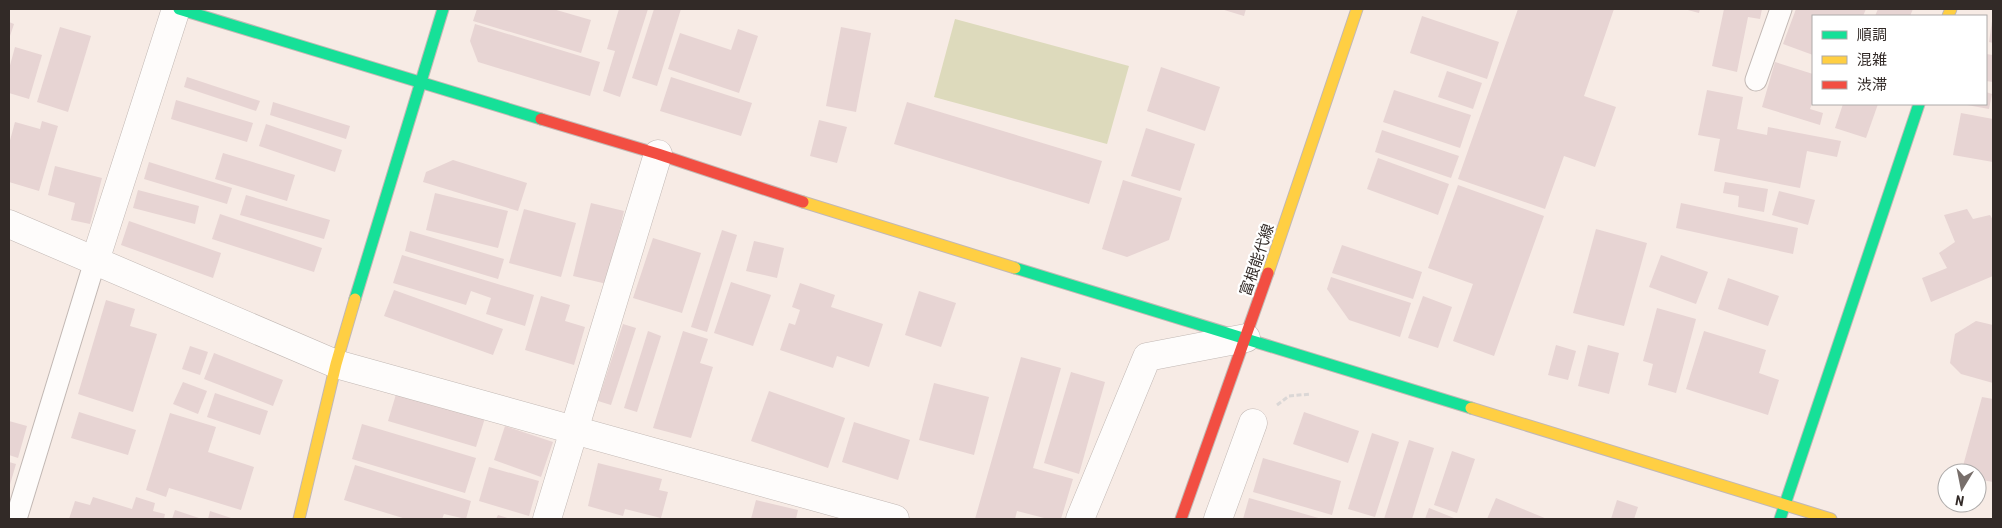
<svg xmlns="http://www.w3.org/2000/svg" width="2002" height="528" viewBox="0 0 2002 528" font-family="'Roboto Condensed','Noto Sans JP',sans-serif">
  <rect width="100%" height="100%" fill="#f7ebe5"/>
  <path fill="#dddabc" d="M955,19L1129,66L1107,144L934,97Z"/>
  <g fill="#e7d4d3">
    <path d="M477,9H553L591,20L581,53L473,21Z"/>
    <path d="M619,9H648L620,97L603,91L615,51L607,49Z"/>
    <path d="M654,9H681L657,86L632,78Z"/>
    <path d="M1221,9H1246L1244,16Z"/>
    <path d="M1518,9H1614L1584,96L1616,107L1595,167L1564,156L1545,209L1458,179Z"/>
    <path d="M1684,9H1700L1699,13Z"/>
    <path d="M1724,9H1762L1760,19L1748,17L1737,72L1712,66Z"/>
    <path d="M1796,9H1866L1863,16H1813V55L1783,44Z"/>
    <path d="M1878,9H1913L1910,16H1875Z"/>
    <path d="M1422,16L1499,42L1487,79L1410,53Z"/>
    <path d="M1992,21H1993V43L1989,42Z"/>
    <path d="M9,22L14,24L9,39Z"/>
    <path d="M475,24L600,62L590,96L478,62L470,41Z"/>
    <path d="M60,27L91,36L68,112L37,102Z"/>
    <path d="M841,27L871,33L856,112L826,106Z"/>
    <path d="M738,29L758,36L739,93L668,69L680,33L731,50Z"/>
    <path d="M15,47L42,55L29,99L9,93V69Z"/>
    <path d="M1986,54L1993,55V82L1986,81Z"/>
    <path d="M1775,62L1813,74V100L1810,109L1823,113L1820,125L1762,107Z"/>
    <path d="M1161,67L1220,87L1205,131L1147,111Z"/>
    <path d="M1447,71L1482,83L1473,109L1438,97Z"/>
    <path d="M187,77L260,101L256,111L184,87Z"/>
    <path d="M671,77L752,103L741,136L660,111Z"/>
    <path d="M1394,90L1471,115L1460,148L1383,122Z"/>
    <path d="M1707,90L1743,97L1737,129L1767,135L1768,127L1841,141L1837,157L1807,151L1800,188L1714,171L1720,139L1698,135Z"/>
    <path d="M1986,92L1992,94L1989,109L1967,105L1986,104Z"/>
    <path d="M176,100L253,123L247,142L171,119Z"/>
    <path d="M273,102L350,126L346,139L270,115Z"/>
    <path d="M907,102L1102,161L1089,204L894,144Z"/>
    <path d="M1843,104H1878L1866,138L1835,128Z"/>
    <path d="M1961,113L1993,119V162L1953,155Z"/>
    <path d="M819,120L847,127L837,163L810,156Z"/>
    <path d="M42,121L58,126L39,191L9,182V144L15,122L40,129Z"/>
    <path d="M266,124L342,150L335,172L259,146Z"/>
    <path d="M1146,128L1195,144L1180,191L1131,176Z"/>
    <path d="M1382,130L1459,156L1451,178L1375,152Z"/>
    <path d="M223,153L295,175L287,201L215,179Z"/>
    <path d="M1378,158L1449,184L1438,215L1367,189Z"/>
    <path d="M453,160L527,183L518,211L423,182L426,172Z"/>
    <path d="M149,162L232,188L227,204L144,179Z"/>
    <path d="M55,166L102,178L90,224L71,220L75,203L48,195Z"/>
    <path d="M1123,180L1182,198L1169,240L1127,257L1102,249Z"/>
    <path d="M1725,182L1768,189L1764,212L1738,207L1739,196L1723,193Z"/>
    <path d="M1458,185L1544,216L1494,356L1453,341L1473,284L1428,268Z"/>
    <path d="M138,190L199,206L195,224L133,208Z"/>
    <path d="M1779,191L1815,200L1808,225L1772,215Z"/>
    <path d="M435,193L508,211L498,248L426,230Z"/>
    <path d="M246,195L330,220L324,239L240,215Z"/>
    <path d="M591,203L624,211L607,284L573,276Z"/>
    <path d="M1681,203L1798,228L1793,254L1676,228Z"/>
    <path d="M524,209L576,223L561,277L509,263Z"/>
    <path d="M1967,209L1973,219L1990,215L1993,220V276L1931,302L1922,278L1947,268L1939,253L1955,242L1944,215Z"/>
    <path d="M220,214L322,248L314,272L212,239Z"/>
    <path d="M129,221L221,253L213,278L121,245Z"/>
    <path d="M1596,229L1647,243L1624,326L1573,313Z"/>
    <path d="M722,230L737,235L707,332L691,327Z"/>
    <path d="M410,231L504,259L498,279L405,251Z"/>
    <path d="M653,238L701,253L682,313L633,298Z"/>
    <path d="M754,241L784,248L777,278L746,271Z"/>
    <path d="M1342,245L1422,272L1413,299L1332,273Z"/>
    <path d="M402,255L534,295L525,326L486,314L491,298L471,291L466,305L393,283Z"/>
    <path d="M1661,255L1708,272L1696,304L1649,287Z"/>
    <path d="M1331,277L1411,303L1400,337L1349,320L1327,289Z"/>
    <path d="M1728,278L1779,296L1768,326L1718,309Z"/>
    <path d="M731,282L771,295L753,346L714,333Z"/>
    <path d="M800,283L835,295L831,307L883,324L869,367L837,356L833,368L780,350L789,323L795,325L800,310L792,307Z"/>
    <path d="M394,290L503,329L493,355L384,316Z"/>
    <path d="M919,291L956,303L941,347L905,335Z"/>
    <path d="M541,296L570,305L565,321L585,327L574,365L525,350Z"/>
    <path d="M1423,296L1452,307L1438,348L1408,338Z"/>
    <path d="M106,300L135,309L130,326L157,334L133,412L78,394Z"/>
    <path d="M1657,308L1696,319L1676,393L1648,385L1653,364L1643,361Z"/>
    <path d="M1976,321L1993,325V383L1961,374L1950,363L1955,334Z"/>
    <path d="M623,324L636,328L611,405L598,401Z"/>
    <path d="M648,331L661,336L637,412L624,408Z"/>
    <path d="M683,331L708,339L700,363L713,367L691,438L653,428Z"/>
    <path d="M1704,331L1766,350L1759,373L1779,380L1768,415L1686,389Z"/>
    <path d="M1556,345L1576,351L1568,380L1548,375Z"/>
    <path d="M1588,345L1619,353L1609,394L1578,386Z"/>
    <path d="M190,346L208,352L200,375L182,369Z"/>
    <path d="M214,353L283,380L273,406L204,379Z"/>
    <path d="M1021,357L1061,368L1033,468L1073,479L1061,519H1048L1017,511L1015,519H975Z"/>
    <path d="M1071,372L1105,382L1079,474L1044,463Z"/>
    <path d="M183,382L207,391L198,414L173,404Z"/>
    <path d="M934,383L989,397L974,455L919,440Z"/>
    <path d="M397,391L485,418L476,447L388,421Z"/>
    <path d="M769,391L845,418L828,468L751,441Z"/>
    <path d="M215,393L268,411L260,435L207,417Z"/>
    <path d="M1982,397L1993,399V482L1977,479V473H1961Z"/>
    <path d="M79,412L136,430L128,455L71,438Z"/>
    <path d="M1304,412L1359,431L1348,463L1293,444Z"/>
    <path d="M170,413L216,427L208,452L254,467L241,510L169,488L166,497L146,490Z"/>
    <path d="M9,421L27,426L18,458L9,455Z"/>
    <path d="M854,422L910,440L898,480L842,462Z"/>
    <path d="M362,424L476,458L465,493L352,459Z"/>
    <path d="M505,426L553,442L541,477L494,460Z"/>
    <path d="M1372,433L1399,442L1375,517L1348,509Z"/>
    <path d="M1409,440L1434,448L1412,519H1384Z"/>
    <path d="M1452,451L1475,459L1457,513L1434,505Z"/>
    <path d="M1263,458L1341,481L1332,515L1253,492Z"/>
    <path d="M9,462L16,464L9,488Z"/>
    <path d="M598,463L662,479L659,490L668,492L661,518L625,509L623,516L588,506Z"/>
    <path d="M355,465L471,501L466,519L444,514L442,519H406L344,500Z"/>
    <path d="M489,467L539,481L529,516L479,501Z"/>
    <path d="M93,497L132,509L136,497L155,503L153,511L165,514L164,519H69L75,501L90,505Z"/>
    <path d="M1249,498L1322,519H1243Z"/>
    <path d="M1496,498L1547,519H1487Z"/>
    <path d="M756,500L798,510L796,519H751Z"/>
    <path d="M1617,500L1638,507L1634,519H1611Z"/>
    <path d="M1429,508L1454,518L1453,519H1425Z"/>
    <path d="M175,510L202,519H172Z"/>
    <path d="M210,511L234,519H208Z"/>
    <path d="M498,515L511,519H496Z"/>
  </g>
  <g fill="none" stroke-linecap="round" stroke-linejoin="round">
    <g stroke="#c2b8b4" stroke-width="23">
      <g id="lane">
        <path d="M1756,80L1781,9"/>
        <path d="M16,519L95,261"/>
      </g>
    </g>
    <g stroke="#c2b8b4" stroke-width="29">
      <g id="street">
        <path d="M9,224L336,364L895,519"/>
        <path d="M95,261L176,9"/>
        <path d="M547,519L658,154"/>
        <path d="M1080,519L1147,357L1246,338"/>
        <path d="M1218,519L1253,423"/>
      </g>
    </g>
    <g stroke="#c2b8b4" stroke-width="13">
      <g id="fast">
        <path d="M179,9L541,119"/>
        <path d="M1015,268L1471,408"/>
        <path d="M355,299L443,9"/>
        <path d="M1780,519L1919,104"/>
      </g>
    </g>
    <g stroke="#c2b8b4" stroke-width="13">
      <g id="slow">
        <path d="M1948,16L1951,9"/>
        <path d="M803,202L1015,268"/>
        <path d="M1268,273L1357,9"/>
        <path d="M1471,408L1831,519"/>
        <path d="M299,519L336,364L355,299"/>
      </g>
    </g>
    <g stroke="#c2b8b4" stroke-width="13">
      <g id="jam">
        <path d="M541,119L658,154L803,202"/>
        <path d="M1181,519L1268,273"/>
      </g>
    </g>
    <path stroke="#dbd7d6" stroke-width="3" stroke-dasharray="5 2.5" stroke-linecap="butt" d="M1277,405L1289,396L1311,394"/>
    <use href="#lane" stroke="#fefcfb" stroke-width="21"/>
    <use href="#street" stroke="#fefcfb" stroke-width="28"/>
    <use href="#fast" stroke="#16e098" stroke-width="11"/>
    <use href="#slow" stroke="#ffcf43" stroke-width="11"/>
    <use href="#jam" stroke="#f24e42" stroke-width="11"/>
  </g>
  <g text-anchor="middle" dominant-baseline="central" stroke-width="4.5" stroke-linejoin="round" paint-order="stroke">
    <g font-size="15" fill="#322a27" stroke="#fff">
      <text transform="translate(1257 260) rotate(-71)">富根能代線</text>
    </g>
  </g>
  <rect width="2002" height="528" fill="none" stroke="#322a27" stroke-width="20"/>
  <rect x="1812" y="15" width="175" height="90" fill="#ffffff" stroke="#adaaa9"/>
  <rect x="1822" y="31" width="25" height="8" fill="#16e098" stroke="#adaaa9"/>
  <text x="1857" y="40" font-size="15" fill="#322a27">順調</text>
  <rect x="1822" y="56" width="25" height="8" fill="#ffcf43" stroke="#adaaa9"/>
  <text x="1857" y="65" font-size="15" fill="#322a27">混雑</text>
  <rect x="1822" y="81" width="25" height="8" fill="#f24e42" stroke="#adaaa9"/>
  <text x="1857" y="90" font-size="15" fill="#322a27">渋滞</text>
  <g transform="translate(1962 488) rotate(190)"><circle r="24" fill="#ffffff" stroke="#adaaa9"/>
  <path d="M0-4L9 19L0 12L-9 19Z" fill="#776e6a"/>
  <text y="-8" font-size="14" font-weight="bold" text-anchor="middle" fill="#322a27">N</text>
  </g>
</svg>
